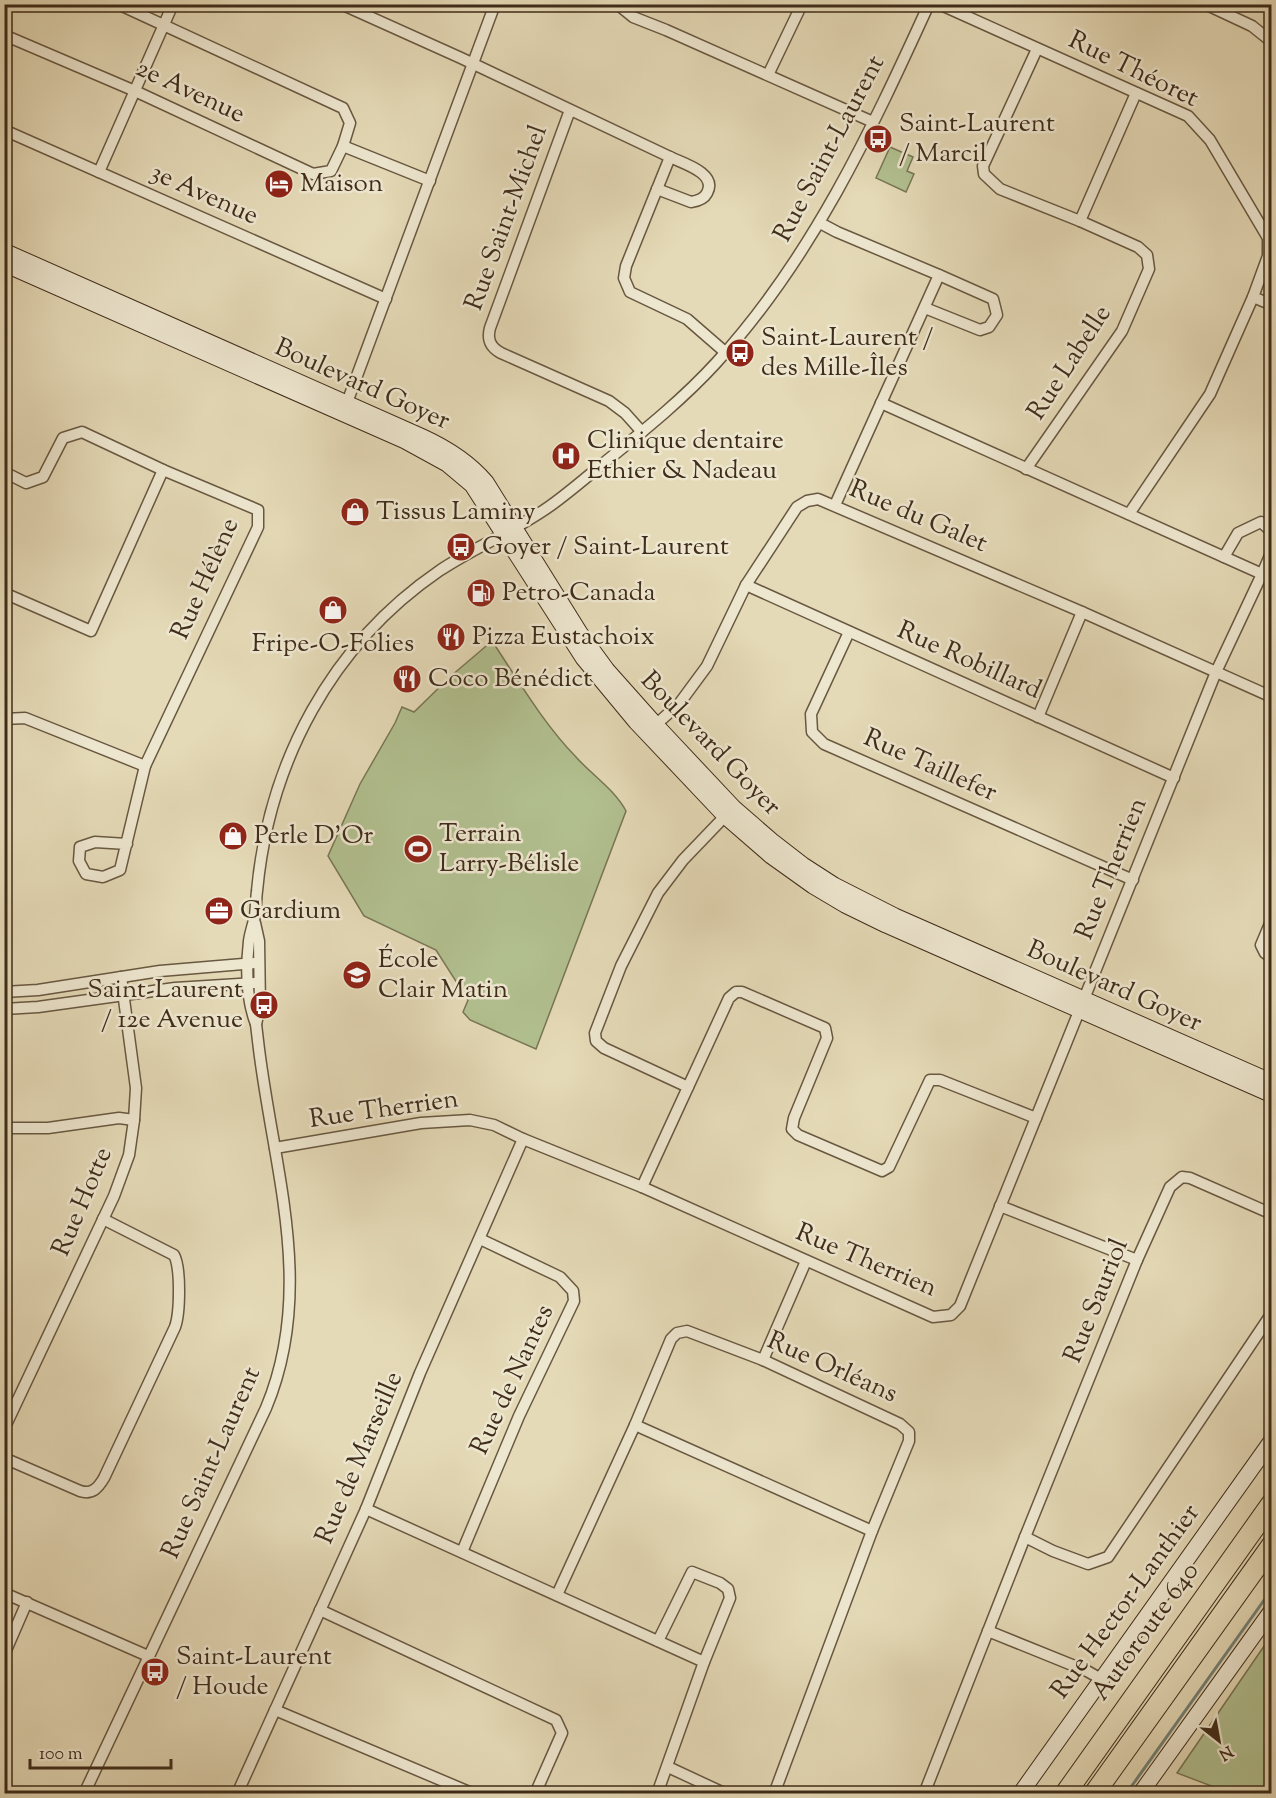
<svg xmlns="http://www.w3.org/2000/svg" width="1276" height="1798" viewBox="0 0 1276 1798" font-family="'Sorts Mill Goudy',serif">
  <rect width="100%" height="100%" fill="#e5dab7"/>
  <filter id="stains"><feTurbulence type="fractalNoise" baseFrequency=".00333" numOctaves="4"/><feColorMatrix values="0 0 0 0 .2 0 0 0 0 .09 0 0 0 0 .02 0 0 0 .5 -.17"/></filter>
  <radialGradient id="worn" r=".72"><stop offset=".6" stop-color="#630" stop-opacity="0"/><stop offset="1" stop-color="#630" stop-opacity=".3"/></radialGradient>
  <g fill="#b2c090" stroke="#787655" stroke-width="1.5">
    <path d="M890,147L913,157L907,171L914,174L906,192L876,178Z"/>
    <path d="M492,641C518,680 543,723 576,757C592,775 614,789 626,811L536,1049L470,1020L463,1012L468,1000L436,950L364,916L328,856L360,784L395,723L402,707L414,712L451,676Z"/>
    <path d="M1271,1636V1793H1230L1177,1773Z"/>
  </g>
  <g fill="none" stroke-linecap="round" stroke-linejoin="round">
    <path stroke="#738176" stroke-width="3" d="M1126,1794L1272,1589"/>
    <g stroke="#685841" stroke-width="13">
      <g id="street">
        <path d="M341,4L461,58L670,157C682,163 718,173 707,193C704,199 698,201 691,202L657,189"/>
        <path d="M622,4V8L633,17L666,30L873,122"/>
        <path d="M939,4L1188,116L1210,140L1268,238V256L1253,297L1210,394L1129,514"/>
        <path d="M1205,4L1252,26L1272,42"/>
        <path d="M4,35L135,91L313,174L331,171L343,146L350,123L343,108L118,4"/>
        <path d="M768,75L802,4"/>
        <path d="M570,110L490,328C487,339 490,347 501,353L609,401L625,413L642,432"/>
        <path d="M4,130L386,299"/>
        <path d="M343,146L430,181"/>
        <path d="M670,157L626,266L624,278L630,292L687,319L725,352"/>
        <path d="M99,172L173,4"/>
        <path d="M1080,221L1136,93"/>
        <path d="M820,223L837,232L939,275L835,505"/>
        <path d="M1253,297L1272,305"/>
        <path d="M925,308L980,330L989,327L997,315L993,299L939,275"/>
        <path d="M345,408L495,4"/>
        <path d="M1026,469L1122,331L1149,269L1147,255L1138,247L1080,221L1000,189L984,174L983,166L1037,49"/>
        <path d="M4,472L26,483L43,477L63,438L82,432L163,470L258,510V527L145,766L120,870L103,877L86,874L79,861L80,847L95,842L127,844"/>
        <path d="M1224,557L1238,533L1261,522L1272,532"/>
        <path d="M1262,574L1272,551"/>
        <path d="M746,585L1174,778"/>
        <path d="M4,593L91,631L163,470"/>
        <path d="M849,632L811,714L812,732L824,744L1133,880"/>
        <path d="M1038,717L1082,612"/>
        <path d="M4,719L25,718L145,766"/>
        <path d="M651,729L679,704L707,666L746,585L797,507L807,501L818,499L1082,612L1272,697"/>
        <path d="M1272,919L1261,945L1265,953L1272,958"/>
        <path d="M4,992L38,990L160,971L255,963"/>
        <path d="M4,1009L38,1007L175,988L255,983"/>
        <path d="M256,1024C246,999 246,968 249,941C250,933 253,925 255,916C256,908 256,899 257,891C269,762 331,645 439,571C475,547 515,531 550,506C571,491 590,474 610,458C647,428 684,398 716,363C812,258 870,133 929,4"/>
        <path d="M688,1087L604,1048L596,1041L595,1033L621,966L658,893L683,860L729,812"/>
        <path d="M4,1128H48L119,1118L134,1120"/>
        <path d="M275,1148L421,1123L470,1120L494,1125L523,1139L642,1187L933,1317L951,1315L960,1306L1216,672L1262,574L881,403"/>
        <path d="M642,1187L729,998L736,992H742L825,1028L827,1038L794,1118L792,1129L798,1135L882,1171L889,1167L930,1080H940L1036,1118"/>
        <path d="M1000,1206L1137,1260"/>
        <path d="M763,1360L806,1261"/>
        <path d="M635,1425L872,1531"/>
        <path d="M4,1429L114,1196L129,1155L134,1120L136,1088L121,977"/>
        <path d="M4,1458L80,1491C92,1495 98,1488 104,1478L175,1327C180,1313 181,1268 174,1255L103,1219"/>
        <path d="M366,1509L704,1662"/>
        <path d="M1025,1537L1053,1551L1088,1564L1108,1557L1272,1313"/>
        <path d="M462,1552L519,1416L574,1301L573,1291L560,1277L480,1239"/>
        <path d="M4,1593L148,1656"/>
        <path d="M557,1595L635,1425L671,1339L677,1333L687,1331L763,1360L900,1424L909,1432V1441L872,1531L774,1794"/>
        <path d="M320,1610L556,1720L562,1733L535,1794"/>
        <path d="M988,1631L1087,1671L1101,1679"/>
        <path d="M4,1655L27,1602"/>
        <path d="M275,1710L474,1794"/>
        <path d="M668,1767L726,1794"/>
        <path d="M84,1794L266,1408C317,1286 272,1165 258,1041L256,1024L260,1007L259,941L255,923"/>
        <path d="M237,1794L366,1509L420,1373L523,1139"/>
        <path d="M657,1794L704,1662L730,1598L728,1589L720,1583L692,1572L658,1641"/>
        <path d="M924,1794L1025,1537L1137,1260L1170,1187L1182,1177L1190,1178L1272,1214"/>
      </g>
    </g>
    <g stroke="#3f2c1a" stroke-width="17">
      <g id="secondary">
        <path d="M4,251L423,437C447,448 469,462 486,482L580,633L607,670L656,725L734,808L772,841L803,865L834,885L895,916L1272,1082"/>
        <path d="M4,264L405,441L447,464L472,485L583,658L636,722L725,816L771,856L813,886L845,905L886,925L1272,1095"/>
        <path d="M1020,1794L1272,1440"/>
        <path d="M1140,1794L1272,1610"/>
      </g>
    </g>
    <g stroke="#3f2c1a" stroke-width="22">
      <g id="highway">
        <path d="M1065,1794L1272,1503"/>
        <path d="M1094,1794L1272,1545"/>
      </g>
    </g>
    <use href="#street" stroke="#eee7d0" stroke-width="10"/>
    <use href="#secondary" stroke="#eee7d0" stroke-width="15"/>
    <use href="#highway" stroke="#e5dab7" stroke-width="20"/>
  </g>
  <defs>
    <g id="bus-disc" transform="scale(1.5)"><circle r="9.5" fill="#8f2418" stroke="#eee7d0"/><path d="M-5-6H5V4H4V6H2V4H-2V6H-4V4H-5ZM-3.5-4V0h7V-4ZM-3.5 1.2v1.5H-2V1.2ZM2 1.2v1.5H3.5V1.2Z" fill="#fff"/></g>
    <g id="hotel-disc" transform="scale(1.5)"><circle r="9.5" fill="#8f2418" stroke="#eee7d0"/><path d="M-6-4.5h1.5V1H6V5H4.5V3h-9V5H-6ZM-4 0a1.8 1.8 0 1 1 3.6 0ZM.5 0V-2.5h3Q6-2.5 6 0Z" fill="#fff"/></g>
    <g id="hospital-disc" transform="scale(1.5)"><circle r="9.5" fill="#8f2418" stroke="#eee7d0"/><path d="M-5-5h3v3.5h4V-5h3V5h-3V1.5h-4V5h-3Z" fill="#fff"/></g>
    <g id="shop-disc" transform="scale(1.5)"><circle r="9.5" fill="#8f2418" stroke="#eee7d0"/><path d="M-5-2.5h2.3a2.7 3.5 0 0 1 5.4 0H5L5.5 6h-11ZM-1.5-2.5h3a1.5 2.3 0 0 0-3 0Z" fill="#fff"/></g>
    <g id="fuel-disc" transform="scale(1.5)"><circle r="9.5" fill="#8f2418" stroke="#eee7d0"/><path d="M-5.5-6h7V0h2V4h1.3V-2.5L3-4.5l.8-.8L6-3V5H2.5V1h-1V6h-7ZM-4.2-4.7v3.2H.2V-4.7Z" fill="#fff"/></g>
    <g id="restaurant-disc" transform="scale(1.5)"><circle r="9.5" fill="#8f2418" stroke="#eee7d0"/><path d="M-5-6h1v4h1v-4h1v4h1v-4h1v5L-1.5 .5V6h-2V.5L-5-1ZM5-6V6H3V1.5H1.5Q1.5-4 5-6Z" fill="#fff"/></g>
    <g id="stadium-disc" transform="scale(1.5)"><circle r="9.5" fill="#8f2418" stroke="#eee7d0"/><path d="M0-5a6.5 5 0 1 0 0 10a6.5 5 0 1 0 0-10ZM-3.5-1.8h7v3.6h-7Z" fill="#fff"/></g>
    <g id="office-disc" transform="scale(1.5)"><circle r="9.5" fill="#8f2418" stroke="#eee7d0"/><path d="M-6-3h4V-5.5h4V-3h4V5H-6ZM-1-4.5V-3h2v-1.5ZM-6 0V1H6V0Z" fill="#fff"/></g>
    <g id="school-disc" transform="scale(1.5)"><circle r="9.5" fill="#8f2418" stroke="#eee7d0"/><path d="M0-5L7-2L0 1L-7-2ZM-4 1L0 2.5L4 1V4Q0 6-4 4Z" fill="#fff"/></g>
  </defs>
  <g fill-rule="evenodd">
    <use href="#bus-disc" x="878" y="139"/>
    <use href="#hotel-disc" x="279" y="184"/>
    <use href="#bus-disc" x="740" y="353"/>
    <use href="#hospital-disc" x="566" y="456"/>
    <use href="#shop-disc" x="355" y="512"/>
    <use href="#bus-disc" x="461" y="547"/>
    <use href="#fuel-disc" x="481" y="593"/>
    <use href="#shop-disc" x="333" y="610"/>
    <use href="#restaurant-disc" x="451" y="637"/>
    <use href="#restaurant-disc" x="407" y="679"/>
    <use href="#shop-disc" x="233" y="836"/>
    <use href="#stadium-disc" x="418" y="849"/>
    <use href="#office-disc" x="219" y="911"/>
    <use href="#school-disc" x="357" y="975"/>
    <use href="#bus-disc" x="264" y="1005"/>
    <use href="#bus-disc" x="155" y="1672"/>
  </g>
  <g text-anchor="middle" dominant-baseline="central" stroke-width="5" stroke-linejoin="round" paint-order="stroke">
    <g font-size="26" fill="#3f2c1a" stroke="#eee7d0">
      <text transform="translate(1133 70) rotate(26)">Rue Théoret</text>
      <text transform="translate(190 92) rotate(25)">2e Avenue</text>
      <text transform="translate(830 149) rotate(-62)">Rue Saint-Laurent</text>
      <text transform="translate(204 195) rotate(24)">3e Avenue</text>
      <text transform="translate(507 218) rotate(-70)">Rue Saint-Michel</text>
      <text transform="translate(1070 363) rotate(-57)">Rue Labelle</text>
      <text transform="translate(362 385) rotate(24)">Boulevard Goyer</text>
      <text transform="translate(918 517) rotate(23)">Rue du Galet</text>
      <text transform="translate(206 579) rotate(-66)">Rue Hélène</text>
      <text transform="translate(969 661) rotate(24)">Rue Robillard</text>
      <text transform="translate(710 744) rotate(46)">Boulevard Goyer</text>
      <text transform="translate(930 766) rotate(24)">Rue Taillefer</text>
      <text transform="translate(1112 869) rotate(-68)">Rue Therrien</text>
      <text transform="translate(1114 987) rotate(24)">Boulevard Goyer</text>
      <text transform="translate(384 1110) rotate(-8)">Rue Therrien</text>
      <text transform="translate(83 1202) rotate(-67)">Rue Hotte</text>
      <text transform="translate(866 1261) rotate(23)">Rue Therrien</text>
      <text transform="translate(1097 1301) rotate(-68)">Rue Sauriol</text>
      <text transform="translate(832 1368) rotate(24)">Rue Orléans</text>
      <text transform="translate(513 1380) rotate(-65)">Rue de Nantes</text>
      <text transform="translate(360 1458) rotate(-67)">Rue de Marseille</text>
      <text transform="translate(212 1463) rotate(-66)">Rue Saint-Laurent</text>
      <text transform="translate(1126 1602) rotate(-54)">Rue Hector-Lanthier</text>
      <text transform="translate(1146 1632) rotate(-54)">Autoroute 640</text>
    </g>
    <g font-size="26" fill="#3f2c1a" stroke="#eee7d0" text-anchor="start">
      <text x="899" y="124">Saint-Laurent<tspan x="899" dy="30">/ Marcil</tspan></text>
      <text x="300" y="184">Maison</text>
      <text x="761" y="338">Saint-Laurent /<tspan x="761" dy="30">des Mille-Îles</tspan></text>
      <text x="587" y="441">Clinique dentaire<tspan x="587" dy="30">Ethier &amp; Nadeau</tspan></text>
      <text x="376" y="512">Tissus Laminy</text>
      <text x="482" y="547">Goyer / Saint-Laurent</text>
      <text x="502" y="593">Petro-Canada</text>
      <text x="472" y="637">Pizza Eustachoix</text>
      <text x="333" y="644" text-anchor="middle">Fripe-O-Folies</text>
      <text x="428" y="679">Coco Bénédict</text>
      <text x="439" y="834">Terrain<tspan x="439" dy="30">Larry-Bélisle</tspan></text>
      <text x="254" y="836">Perle D'Or</text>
      <text x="240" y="911">Gardium</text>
      <text x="378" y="960">École<tspan x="378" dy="30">Clair Matin</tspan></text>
      <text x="243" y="990" text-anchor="end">Saint-Laurent<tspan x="243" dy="30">/ 12e Avenue</tspan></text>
      <text x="176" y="1657">Saint-Laurent<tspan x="176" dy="30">/ Houde</tspan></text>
    </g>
  </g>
  <rect width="1276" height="1798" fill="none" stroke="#e5dab7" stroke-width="24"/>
  <rect x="6" y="6" width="1264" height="1786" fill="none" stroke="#3f2c1a" stroke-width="3"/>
  <rect x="12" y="12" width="1252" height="1774" fill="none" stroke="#3f2c1a" stroke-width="1.5"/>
  <g transform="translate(1219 1741) rotate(149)" stroke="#eee7d0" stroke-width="4.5" paint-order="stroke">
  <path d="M0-4.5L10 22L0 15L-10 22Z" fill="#3f2c1a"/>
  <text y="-9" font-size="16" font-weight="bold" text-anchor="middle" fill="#3f2c1a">N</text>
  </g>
  <path d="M30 1759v9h141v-9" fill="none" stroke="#3f2c1a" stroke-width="3"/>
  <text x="39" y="1759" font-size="18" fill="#3f2c1a" stroke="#eee7d0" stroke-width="4.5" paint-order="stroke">100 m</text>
  <rect width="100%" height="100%" filter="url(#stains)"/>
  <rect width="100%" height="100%" fill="url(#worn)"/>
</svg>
